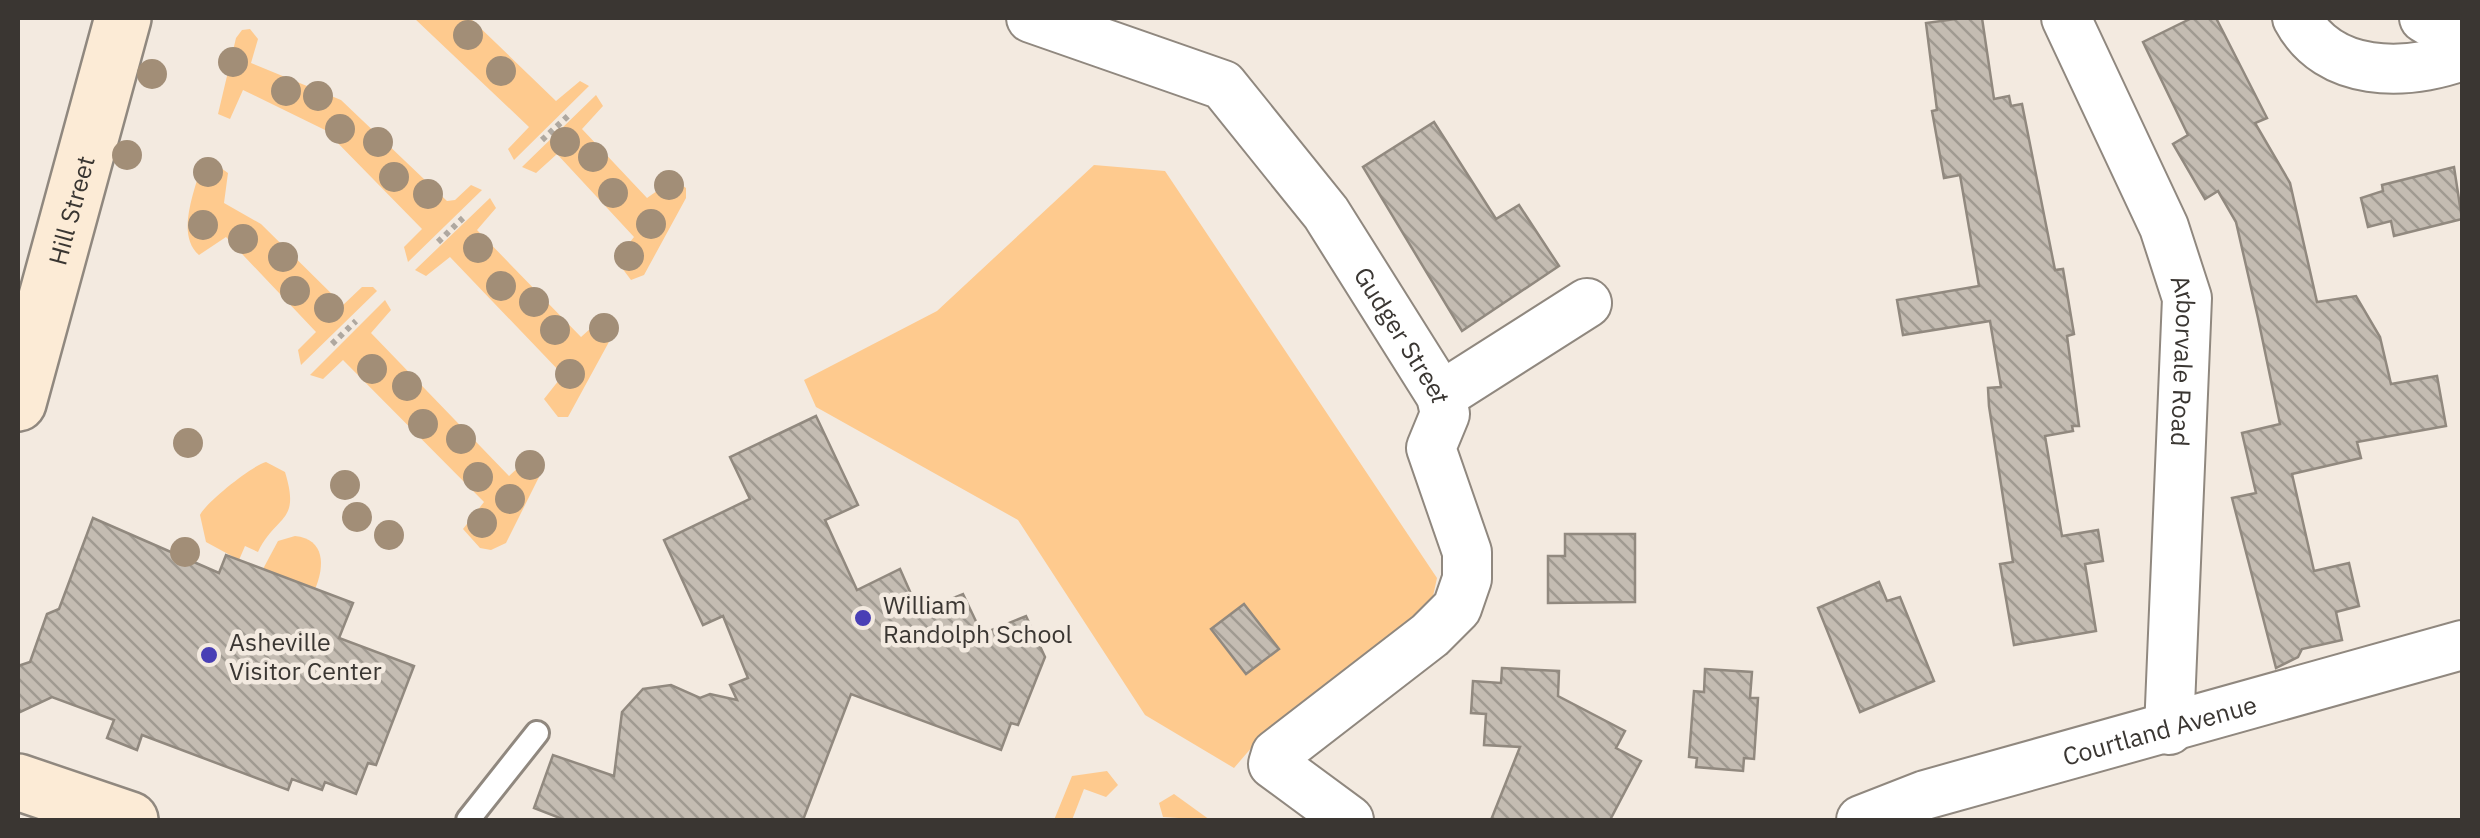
<svg xmlns="http://www.w3.org/2000/svg" width="2480" height="838" viewBox="0 0 2480 838" font-family="'IBM Plex Sans',sans-serif">
  <defs>
    <pattern id="building-back-hatch" width="6" height="6" patternUnits="userSpaceOnUse" patternTransform="scale(2.5)"><rect width="6" height="6" fill="#c4bcb2"/><path d="M-1 5l2 2M0 0l6 6M5-1l2 2" fill="none" stroke="#a09a91"/></pattern>
  </defs>
  <rect width="100%" height="100%" fill="#f3eae0"/>
  <g fill="#feca8e">
    <path d="M414,18H470L556,101L580,81L589,86L514,160L508,149L529,127Z"/>
    <path d="M250,29L258,39L251,63L341,100L447,201L455,200L471,185L482,190L408,262L404,247L422,229L325,130L243,90L230,119L218,114L236,38L242,30Z"/>
    <path d="M596,95L603,106L582,129L647,198L674,179L686,188V198L644,275L631,280L616,260L634,237L557,154L536,173L522,167Z"/>
    <path d="M211,161L228,173L224,203L261,224L343,305L362,287H373L377,291L301,365L298,350L316,332L226,237L199,255C176,235 194,194 200,169Z"/>
    <path d="M1094,165L1165,171L1437,578L1432,601L1421,619L1259,739L1234,768L1145,715L1018,520L816,407L804,380L937,311Z"/>
    <path d="M490,198L496,208L477,230L581,337L601,319L610,320L616,329L568,417H558L544,399L563,375L450,257L426,276L415,270Z"/>
    <path d="M385,300L391,310L371,333L509,476L531,456L544,467L506,543L491,550L480,548L463,529L484,502L343,360L323,379L310,375Z"/>
    <path d="M266,462L285,472C301,524 276,514 258,552L245,546L239,560L206,542L200,515C206,502 253,465 266,462Z"/>
    <path d="M295,536C325,539 325,566 315,589L263,569L278,541Z"/>
    <path d="M1107,771L1118,785L1106,797L1084,789L1072,820H1054L1072,776Z"/>
    <path d="M1174,794L1210,820L1163,817L1159,803Z"/>
  </g>
  <g fill="url(#building-back-hatch)" stroke="#91897f" stroke-width="2.5">
    <path d="M1963,18H1982L1994,99L2009,96L2011,106L2022,104L2055,270L2063,269L2074,334L2067,336L2079,426H2072L2073,431L2045,436L2062,536L2098,530L2103,561L2085,564L2096,631L2014,645L2000,564L2013,562L1989,406L1988,388L2001,387L1990,321L1903,335L1897,300L1979,286L1960,175L1944,178L1932,111L1937,110L1926,23Z"/>
    <path d="M2192,18H2216L2267,118L2255,123L2290,183L2317,302L2356,296L2380,337L2391,384L2437,376L2446,426L2357,442L2361,458L2292,474L2314,571L2349,563L2359,606L2336,612L2342,640L2302,649L2298,657L2276,668L2232,498L2256,493L2242,433L2280,424L2258,318L2236,222L2218,191L2205,199L2173,144L2188,135L2143,42Z"/>
    <path d="M1434,122L1496,219L1519,205L1559,266L1462,331L1363,167Z"/>
    <path d="M2454,167L2462,219L2394,236L2391,221L2368,227L2361,198L2383,191L2382,185Z"/>
    <path d="M816,416L858,505L825,520L857,590L900,569L919,612L963,594L982,634L1026,616L1045,657L1018,725L1011,723L1001,750L851,694L803,820H565L534,808L553,755L614,776L622,712L643,689L671,685L700,698L710,694L737,700L730,685L748,678L723,616L703,625L664,540L750,499L730,457Z"/>
    <path d="M93,518L219,573L226,555L353,603L339,638L414,666L376,765L368,763L356,794L325,782L322,790L292,779L288,790L142,735L137,750L107,738L114,720L52,697L18,713V666L30,662L47,614L59,609Z"/>
    <path d="M1565,534H1635V602L1548,603V556H1565Z"/>
    <path d="M1879,582L1887,601L1900,597L1934,681L1860,712L1818,608Z"/>
    <path d="M1244,604L1279,649L1246,674L1211,629Z"/>
    <path d="M1502,668L1559,671L1558,696L1625,731L1616,748L1641,761L1610,820H1491L1520,747L1484,745L1486,714L1471,713L1473,681L1501,683Z"/>
    <path d="M1705,669L1752,672L1750,698H1758L1754,759L1744,758L1743,771L1696,767L1697,758L1689,757L1694,691L1704,692Z"/>
  </g>
  <g fill="none" stroke-linecap="round" stroke-linejoin="round">
    <g stroke="#90887f" stroke-width="28">
      <path id="lane" d="M468,820L537,733"/>
    </g>
    <g stroke="#90887f" stroke-width="52">
      <g id="street">
        <path id="s1" d="M1031,18L1223,85L1326,213L1441,396L1445,414L1431,448L1467,552V579L1457,608L1430,635L1276,754L1273,764L1349,820"/>
        <path id="s2" d="M2066,18L2164,227L2187,298L2169,730"/>
        <path d="M2297,18C2329,78 2405,76 2462,56"/>
        <path d="M2424,18L2462,41"/>
        <path d="M1441,396L1587,303"/>
        <path id="s3" d="M1861,820L1925,795L2462,645"/>
      </g>
    </g>
    <g stroke="#90887f" stroke-width="60">
      <g id="secondary">
        <path id="s4" d="M18,403L123,18"/>
        <path d="M18,782L130,820"/>
      </g>
    </g>
    <g stroke="#afa8a0" stroke-width="6" stroke-dasharray="5 5" stroke-linecap="butt">
      <path d="M542,140L568,116"/>
      <path d="M438,242L463,218"/>
      <path d="M332,344L356,321"/>
    </g>
    <use href="#lane" stroke="#fff" stroke-width="22"/>
    <use href="#street" stroke="#fff" stroke-width="48"/>
    <use href="#secondary" stroke="#fcebd6" stroke-width="55"/>
  </g>
  <g fill="#a28e77">
    <circle cx="468" cy="35" r="15"/>
    <circle cx="233" cy="62" r="15"/>
    <circle cx="501" cy="71" r="15"/>
    <circle cx="152" cy="74" r="15"/>
    <circle cx="286" cy="91" r="15"/>
    <circle cx="318" cy="96" r="15"/>
    <circle cx="340" cy="129" r="15"/>
    <circle cx="378" cy="142" r="15"/>
    <circle cx="565" cy="142" r="15"/>
    <circle cx="127" cy="155" r="15"/>
    <circle cx="593" cy="157" r="15"/>
    <circle cx="208" cy="172" r="15"/>
    <circle cx="394" cy="177" r="15"/>
    <circle cx="669" cy="185" r="15"/>
    <circle cx="613" cy="193" r="15"/>
    <circle cx="428" cy="194" r="15"/>
    <circle cx="651" cy="224" r="15"/>
    <circle cx="203" cy="225" r="15"/>
    <circle cx="243" cy="239" r="15"/>
    <circle cx="478" cy="248" r="15"/>
    <circle cx="629" cy="256" r="15"/>
    <circle cx="283" cy="257" r="15"/>
    <circle cx="501" cy="286" r="15"/>
    <circle cx="295" cy="291" r="15"/>
    <circle cx="534" cy="302" r="15"/>
    <circle cx="329" cy="308" r="15"/>
    <circle cx="604" cy="328" r="15"/>
    <circle cx="555" cy="330" r="15"/>
    <circle cx="372" cy="369" r="15"/>
    <circle cx="570" cy="374" r="15"/>
    <circle cx="407" cy="386" r="15"/>
    <circle cx="423" cy="424" r="15"/>
    <circle cx="461" cy="439" r="15"/>
    <circle cx="188" cy="443" r="15"/>
    <circle cx="530" cy="465" r="15"/>
    <circle cx="478" cy="477" r="15"/>
    <circle cx="345" cy="485" r="15"/>
    <circle cx="510" cy="499" r="15"/>
    <circle cx="357" cy="517" r="15"/>
    <circle cx="482" cy="523" r="15"/>
    <circle cx="389" cy="535" r="15"/>
    <circle cx="185" cy="552" r="15"/>
  </g>
  <g fill="#493fb5" stroke="#f3eae0" stroke-width="4">
    <circle cx="863" cy="618" r="10"/>
    <circle cx="209" cy="655" r="10"/>
  </g>
  <g text-anchor="middle" dominant-baseline="central" stroke-width="9" stroke-linejoin="round" paint-order="stroke">
    <g font-size="25" fill="#3a3632" stroke="#f3eae0">
      <text stroke="none"><textPath href="#s4" startOffset="200">Hill Street</textPath></text>
      <text stroke="none"><textPath href="#s1" startOffset="512">Gudger Street</textPath></text>
      <text stroke="none"><textPath href="#s2" startOffset="368">Arborvale Road</textPath></text>
      <text stroke="none"><textPath href="#s3" startOffset="312">Courtland Avenue</textPath></text>
    </g>
    <g font-size="25" fill="#3a3632" stroke="#f3eae0" text-anchor="start">
      <text x="883" y="604">William<tspan x="883" dy="29">Randolph School</tspan></text>
      <text x="229" y="641">Asheville<tspan x="229" dy="29">Visitor Center</tspan></text>
    </g>
  </g>
  <rect width="2480" height="838" fill="none" stroke="#3a3632" stroke-width="40"/>
</svg>
